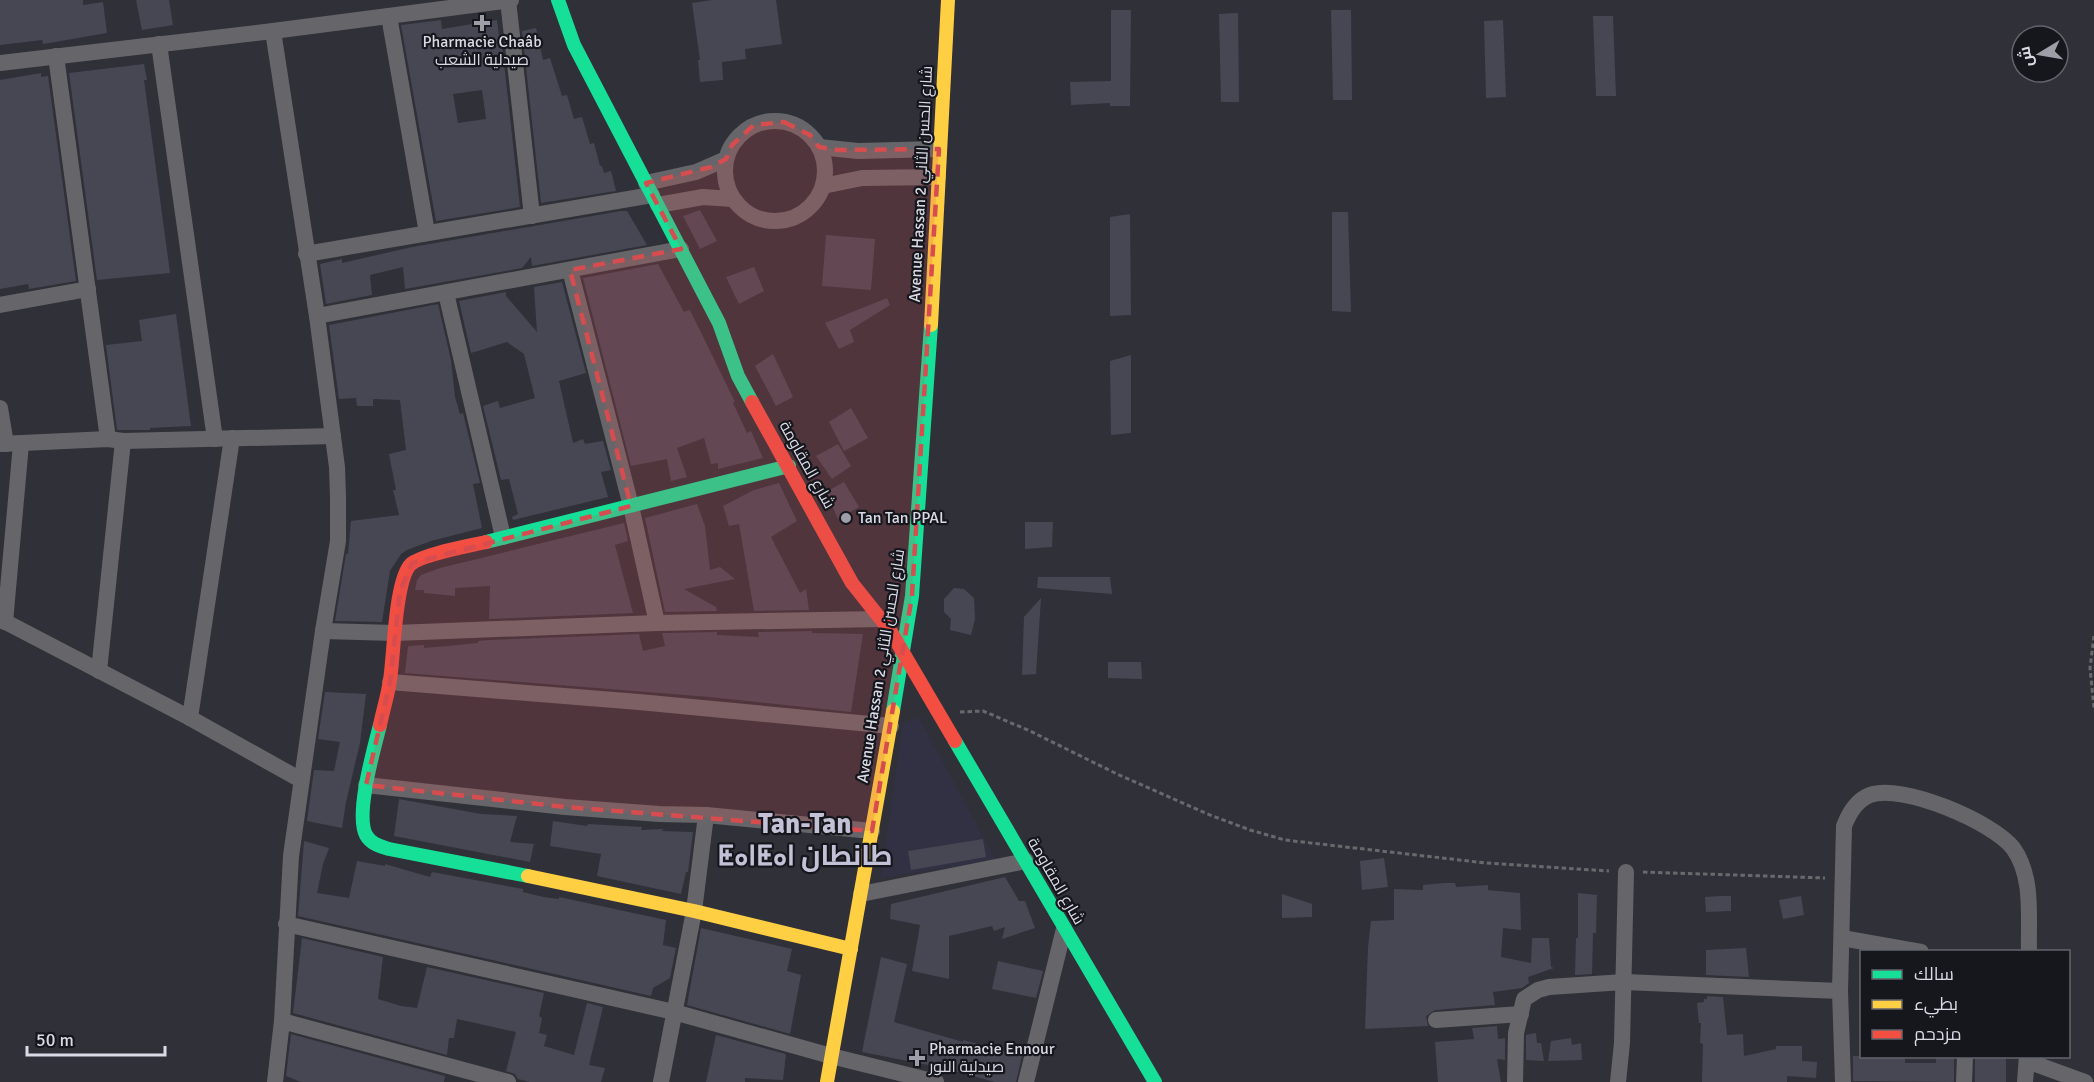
<svg xmlns="http://www.w3.org/2000/svg" width="2094" height="1082" viewBox="0 0 2094 1082" font-family="Signika,Cairo,'Noto Sans Tifinagh',sans-serif">
  <rect width="100%" height="100%" fill="#303038"/>
  <path fill="#323144" d="M919,718L996,860L881,878L903,722Z"/>
  <g fill="#474653" fill-rule="evenodd">
    <path d="M0,0H83V5L103,2L107,33L43,44L42,40L0,45Z"/>
    <path d="M136,0H169L173,25L142,30Z"/>
    <path d="M712,0H776L782,44L745,49L746,59L722,62L723,80L700,82L698,60H700L692,3Z"/>
    <path d="M1111,10H1131L1130,106H1110V103L1071,105L1070,82L1111,81Z"/>
    <path d="M1331,10H1351L1352,100H1333Z"/>
    <path d="M1238,13L1239,102H1221L1219,14Z"/>
    <path d="M1593,16H1613L1616,96H1596Z"/>
    <path d="M441,20L442,29L497,20L499,36H501L520,207L436,221L401,25ZM482,90L486,119L458,123L453,94Z"/>
    <path d="M1503,20L1506,97L1486,98L1484,21Z"/>
    <path d="M536,28L543,60L550,58L562,96L567,95L574,119L582,117L590,144L594,143L600,166H602L604,173L611,171L616,191L541,203L522,31Z"/>
    <path d="M144,64L147,80H144L170,273L97,280L69,73Z"/>
    <path d="M41,73V77L48,76L76,281L29,289L28,284L0,289V80Z"/>
    <path d="M700,210L717,241L700,249L683,216Z"/>
    <path d="M621,211H627L647,245L532,266L531,257L522,268L405,289L403,267L370,275L372,295L326,304L320,264L342,259V263L412,247Z"/>
    <path d="M1332,212H1348L1351,312L1332,311Z"/>
    <path d="M1130,214L1131,315L1110,316V217Z"/>
    <path d="M826,235L875,239L871,290L822,286Z"/>
    <path d="M658,264L684,312L690,310L735,402L733,403L747,433L751,431L763,458L718,469V463L711,464L704,438L677,448L687,477L671,481L667,459L631,466L583,278Z"/>
    <path d="M754,267L764,291L739,304L726,277Z"/>
    <path d="M562,282L586,373L559,381L573,443L583,439L585,444L603,441L611,470L601,472L608,497L513,520L512,517L518,514L509,479L501,480L483,406L498,401L500,408L535,398L524,354L507,342L471,353L459,301L506,292V296L537,332L534,287Z"/>
    <path d="M887,298L890,305L850,330L854,342L839,349L825,323Z"/>
    <path d="M438,304L451,360L455,397L460,414L463,413L480,483L473,484L482,528L431,541L407,550L401,554L390,571L382,622L335,621L346,554H348L351,521L399,515L393,490H396L389,454L406,450L400,400L373,399V406H357L356,398L339,399L329,325Z"/>
    <path d="M176,314L191,426L150,428V430H117L106,345L142,341L139,320Z"/>
    <path d="M773,354L793,397L776,406L755,366Z"/>
    <path d="M1131,355V433L1111,435L1110,361Z"/>
    <path d="M851,408L868,438L844,451L829,422Z"/>
    <path d="M838,444L851,466L832,479L816,456Z"/>
    <path d="M844,482L859,507L838,519L826,492Z"/>
    <path d="M779,483L797,521L771,537L800,593L806,589L809,610L754,611L739,524L729,526L723,506L754,490Z"/>
    <path d="M697,504L705,526L710,570L720,567L735,579L684,589L716,607L717,611L665,612L645,518Z"/>
    <path d="M1025,522H1053L1052,547L1025,549Z"/>
    <path d="M624,523L628,541L615,545L633,613L489,619L490,586L455,588V596L424,593V590H415L417,580L421,575L440,568Z"/>
    <path d="M1038,577H1110L1112,594L1037,588Z"/>
    <path d="M954,588L964,589L974,598L975,619L971,635L950,630L951,619L944,612V599Z"/>
    <path d="M1041,598L1036,674L1022,675L1024,617Z"/>
    <path d="M812,631V633L863,634L851,712L710,697L405,673L408,646L424,645V648L448,646L478,643V641L489,640L639,634L643,651L665,646L662,633L717,632V635L759,637L758,632Z"/>
    <path d="M1108,662H1141L1142,679L1108,678Z"/>
    <path d="M325,692L366,694L360,743L346,802L342,828L307,821L314,770L334,771L340,742L318,739Z"/>
    <path d="M399,799L481,814L517,816L510,842L534,844L530,862L394,836Z"/>
    <path d="M553,821L587,826L588,824L642,827L641,830L664,829L661,831L693,832L688,872H686L681,894L597,876L601,854L550,846Z"/>
    <path d="M983,839L986,857L911,870L908,851Z"/>
    <path d="M304,841L329,848L323,864L317,893L349,898L357,861L385,866V864L430,877L432,872L523,889V892L543,897L559,899V897L666,920L663,945L676,948L670,978L653,988L651,996L298,916Z"/>
    <path d="M1384,858L1388,887L1362,890L1360,861Z"/>
    <path d="M1005,877L1019,901H1025L1035,928L1002,939L1005,927L994,931L992,926L949,936V979L912,971L920,925L890,919L891,904Z"/>
    <path d="M1444,883H1455L1456,887L1488,885V890L1520,893L1521,930L1503,928L1501,957L1531,963L1532,938H1549L1551,967L1554,968L1528,977L1529,983L1522,988L1493,992L1495,1005L1435,1010L1426,1016L1428,1026L1365,1029L1368,947L1371,921L1394,920V889L1423,890V885Z"/>
    <path d="M1578,893L1597,895L1596,933H1593L1592,974L1575,975L1576,938H1578Z"/>
    <path d="M1282,894L1312,904V917L1282,918Z"/>
    <path d="M1720,896H1731V911L1706,912L1705,897Z"/>
    <path d="M1801,896L1804,915L1783,919L1779,900Z"/>
    <path d="M701,928L792,949L787,971L801,975L790,1034L687,1005Z"/>
    <path d="M302,938L383,957L378,999L401,1006L417,1008L427,967L544,993L539,1016L542,1018L539,1033L547,1035L544,1046L574,1055L587,1003L603,1007L589,1065L605,1068L601,1082H530L518,1079L515,1074L506,1071L516,1032L457,1019L454,1038H449L447,1055L293,1013Z"/>
    <path d="M1746,948L1749,977L1706,975V950Z"/>
    <path d="M881,957L907,964L894,1022L963,1042V1040L1022,1056L1016,1082H995L943,1068L862,1052Z"/>
    <path d="M998,961L1043,971L1036,998L992,989Z"/>
    <path d="M1707,996L1723,997L1727,1035L1743,1034L1744,1056L1776,1049V1046H1802V1061L1817,1062L1816,1078L1787,1076V1082H1702L1703,1044L1700,1043L1701,1023H1699L1697,1003L1704,1002V999H1707Z"/>
    <path d="M1497,1026L1498,1039L1505,1038V1060L1497,1059L1501,1082H1438L1435,1042L1474,1039L1472,1028Z"/>
    <path d="M1536,1033L1537,1043H1541L1544,1061L1526,1060V1035Z"/>
    <path d="M291,1034L445,1076L444,1082H301L286,1076Z"/>
    <path d="M716,1035L786,1054L783,1080L745,1078V1082H706Z"/>
    <path d="M1571,1038L1572,1045L1581,1043L1582,1060L1548,1061L1551,1041Z"/>
    <path d="M1853,1056H1905V1063H1936V1056H1954V1082L1853,1081Z"/>
    <rect x="1975" y="1056" width="31" height="26"/>
  </g>
  <g fill="none" stroke-linecap="round" stroke-linejoin="round">
    <g stroke="#69696d" stroke-width="3" stroke-dasharray="4.5 3" stroke-linecap="butt">
      <path d="M2094,636L2090,668L2094,708"/>
      <path d="M960,712L983,711L1030,731L1117,774L1210,815L1250,830L1285,840L1486,863L1609,871"/>
      <path d="M1643,872L1825,878"/>
    </g>
    <g stroke="#66666a" stroke-width="16">
      <path d="M508,0L532,216"/>
      <path d="M389,16L427,233"/>
      <path d="M273,31L317,316L337,467L338,497V541L323,631L291,856L282,1021L275,1082"/>
      <path d="M159,44L215,439"/>
      <path d="M56,56L108,439"/>
      <path d="M0,63L273,31L511,0"/>
      <circle cx="775" cy="171" r="50"/>
      <path d="M819,147L858,151L939,149"/>
      <path d="M646,183L696,172L726,159"/>
      <path d="M823,186L862,178L938,177"/>
      <path d="M658,205L703,197L733,199"/>
      <path d="M306,254L652,195"/>
      <path d="M570,270L631,506L657,623"/>
      <path d="M446,293L503,537"/>
      <path d="M0,305L88,289"/>
      <path d="M317,316L681,249"/>
      <path d="M0,408L6,444"/>
      <path d="M0,444L108,439L123,441L333,436"/>
      <path d="M0,619L190,718L301,780"/>
      <path d="M5,622L21,444"/>
      <path d="M323,631L395,633L657,623L881,619"/>
      <path d="M99,671L123,441"/>
      <path d="M390,682L639,702L891,726"/>
      <path d="M190,718L232,438"/>
      <path d="M366,785L565,807L659,814L706,815L872,831"/>
      <path d="M861,894L1026,861"/>
      <path d="M286,924L674,1012L831,1056L936,1082"/>
      <path d="M1842,938L1921,952"/>
      <path d="M1436,1020L1521,1014"/>
      <path d="M282,1021L508,1082"/>
      <path d="M2027,1061L2085,1082"/>
      <path d="M661,1082L694,911L706,815"/>
      <path d="M1026,1082L1064,929"/>
      <path d="M1515,1082L1516,1033L1524,999L1538,990L1549,987L1624,982L1840,991"/>
      <path d="M1618,1082L1622,1043L1626,872"/>
      <path d="M1843,1082L1840,991L1844,826C1849,813 1857,800 1870,795C1902,783 1993,822 2013,848C2034,877 2028,918 2029,952"/>
      <path d="M1964,1082L1965,1056"/>
      <path d="M2025,1082L2027,1056"/>
    </g>
    <g stroke="#16e098" stroke-width="14">
      <path d="M558,0L574,45L719,323L738,376L752,402"/>
      <path d="M486,542L789,466"/>
      <path d="M893,711L912,596L931,325"/>
      <path d="M380,725C374,749 355,814 366,835C371,844 380,846 389,849L528,876"/>
      <path d="M955,741L1155,1082"/>
    </g>
    <g stroke="#ffcf43" stroke-width="14">
      <path d="M931,325L948,0"/>
      <path d="M528,876L694,911L851,949"/>
      <path d="M827,1082L893,711"/>
    </g>
    <g stroke="#f24e42" stroke-width="14">
      <path d="M752,402L852,583L891,632L955,741"/>
      <path d="M380,725C383,710 388,695 390,680C394,656 395,579 411,564C423,554 469,546 486,542"/>
    </g>
  </g>
  <path fill="#d74c4e" fill-opacity="0.2" stroke="#d74c4e" stroke-width="4.5" stroke-dasharray="12 8" stroke-linejoin="round" d="M784,122L810,135L819,147L838,150L939,149L912,596L872,831L565,807L366,785L390,682L400,591L412,563L631,506L570,270L681,249L646,183L711,167L726,159L732,145L754,125Z"/>
  <g fill="#9e9ea8" stroke="#16161d" stroke-width="2">
    <path d="M479 14h6v6h6v6h-6v6h-6v-6h-6v-6h6z"/>
    <circle cx="846" cy="518" r="6"/>
    <path d="M914 1049h6v6h6v6h-6v6h-6v-6h-6v-6h6z"/>
  </g>
  <g text-anchor="middle" dominant-baseline="central" stroke-width="4.5" stroke-linejoin="round" paint-order="stroke">
    <g font-size="16" fill="#dadae5" stroke="#16161d" text-anchor="start">
      <text x="482" y="42" text-anchor="middle">Pharmacie Chaâb<tspan x="482" dy="18">صيدلية الشعب</tspan></text>
      <text x="858" y="518">Tan Tan PPAL</text>
      <text x="929" y="1049">Pharmacie Ennour<tspan x="929" dy="18">صيدلية النور</tspan></text>
    </g>
    <g font-size="16" fill="#dadae5" stroke="#16161d">
      <text transform="translate(921 184) rotate(-87)">Avenue Hassan 2 شارع الحسن الثاني</text>
      <text transform="translate(807 465) rotate(61)">شارع المقاومة</text>
      <text transform="translate(881 666) rotate(-81)">Avenue Hassan 2 شارع الحسن الثاني</text>
      <text transform="translate(1056 881) rotate(60)">شارع المقاومة</text>
    </g>
    <g font-size="28" font-weight="bold" fill="#c2c1d5" stroke="#16161d">
      <text x="805" y="824">Tan-Tan<tspan x="805" dy="32">ⵟⴰⵏⵟⴰⵏ طانطان</tspan></text>
    </g>
  </g>
  <rect x="1860" y="950" width="210" height="108" fill="#16161d" stroke="#64646d" stroke-width="1.5"/>
  <rect x="1872" y="970" width="30" height="9" fill="#16e098" stroke="#64646d" stroke-width="1.5"/>
  <text x="1914" y="980" font-size="18" fill="#dadae5">سالك</text>
  <rect x="1872" y="1000" width="30" height="9" fill="#ffcf43" stroke="#64646d" stroke-width="1.5"/>
  <text x="1914" y="1010" font-size="18" fill="#dadae5">بطيء</text>
  <rect x="1872" y="1030" width="30" height="9" fill="#f24e42" stroke="#64646d" stroke-width="1.5"/>
  <text x="1914" y="1040" font-size="18" fill="#dadae5">مزدحم</text>
  <g transform="translate(2040 54) rotate(259)"><circle r="28" fill="#16161d" stroke="#64646d" stroke-width="1.5"/>
  <path d="M0-4.5L10 22L0 15L-10 22Z" fill="#9e9ea8"/>
  <text y="-9" font-size="16" font-weight="bold" text-anchor="middle" fill="#dadae5">ش</text>
  </g>
  <path d="M27 1046v9h138v-9" fill="none" stroke="#dadae5" stroke-width="3"/>
  <text x="36" y="1046" font-size="18" fill="#dadae5" stroke="#16161d" stroke-width="4.5" paint-order="stroke">50 m</text>
</svg>
